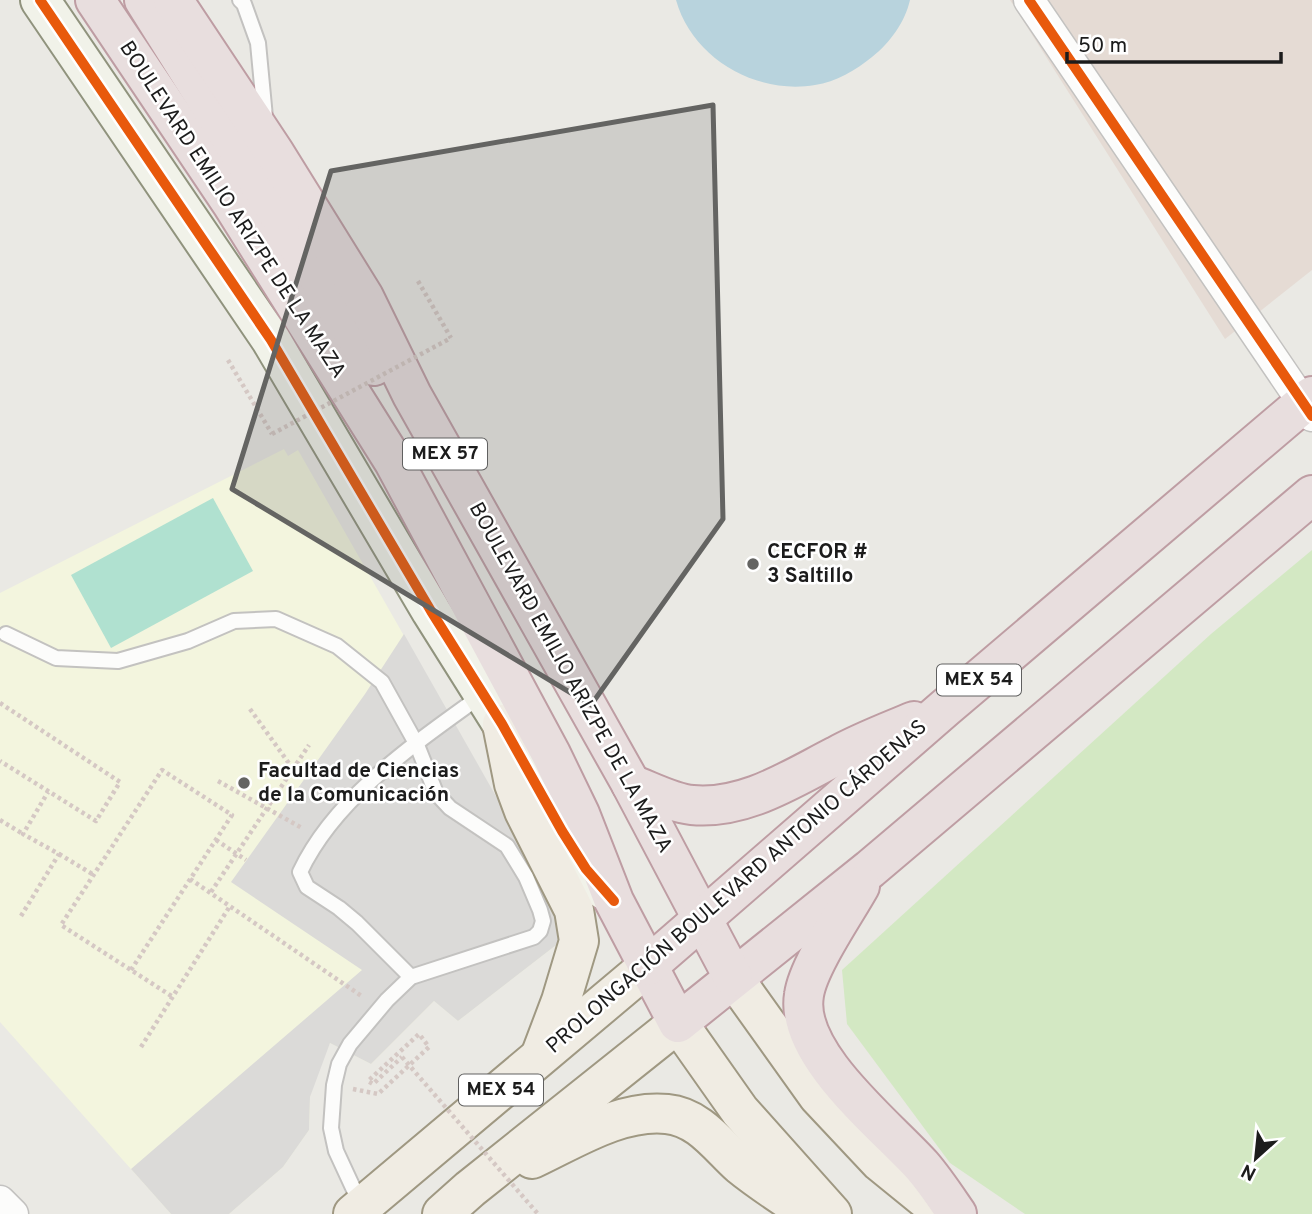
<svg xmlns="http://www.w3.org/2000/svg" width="1312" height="1214" viewBox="0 0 1312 1214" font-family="Overpass,sans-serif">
  <rect width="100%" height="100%" fill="#eae9e4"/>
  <path fill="#f3f5de" d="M284,449L288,456L298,450L573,932L458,1021L434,1001L371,1064L330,1043L319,1066L310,1097L309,1130L283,1167L229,1214H171L0,1022V593Z"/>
  <path fill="#e5dbd4" d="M1010,0H1312V270L1225,339Z"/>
  <path fill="#d3e8c3" d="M1312,550V1214H1025L950,1163L847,1024L842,970L1211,634Z"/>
  <path fill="#b0e1d0" d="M213,498L253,571L111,648L71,575Z"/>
  <path fill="#dbdad8" d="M404,634L573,932L458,1021L434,1001L371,1064L330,1043L310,1097L309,1130L283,1167L229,1214H171L131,1169L362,970L231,882L365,694Z"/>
  <path fill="#b8d3dd" d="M676,0H910C905,22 890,43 872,57C856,70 836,82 815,85C756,95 692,58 676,0Z"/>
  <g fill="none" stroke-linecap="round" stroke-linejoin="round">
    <g stroke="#c3c2c0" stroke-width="18">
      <g id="lane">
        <path d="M240,0L244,4L258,43L265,117"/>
        <path d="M6,634L56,658L118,661L188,641L234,621L276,619L337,646L382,682L417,745L436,793L450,808L507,846L526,877L540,910L543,921L540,931L534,937L411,977L387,1000L350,1044L339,1064L334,1085L331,1128L336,1151L361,1205"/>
        <path d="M411,977L357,923L339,908L307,887L300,872C335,797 417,742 482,695"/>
      </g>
    </g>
    <g stroke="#c3c2c0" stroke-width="33">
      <g id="street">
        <path d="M1029,0L1312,416"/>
        <path d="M0,1201L13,1214"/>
      </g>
    </g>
    <g stroke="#90937d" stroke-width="42">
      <path id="secondary" d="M40,0L271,340L431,611L502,724L562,831L586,869L604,890"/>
    </g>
    <g stroke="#9f9882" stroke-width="42">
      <g id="primary">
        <path d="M502,724L514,784L524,811L574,910L579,941L561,1001L541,1054"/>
        <path d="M733,977L818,1096L880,1162L944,1214"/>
        <path d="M532,1159C573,1140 620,1109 667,1114C699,1117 718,1145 740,1165C762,1183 786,1198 810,1214"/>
        <path d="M353,1214L648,966"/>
        <path d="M442,1214L470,1189L678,1023L740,1111L832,1214"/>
      </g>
    </g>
    <g stroke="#be9da3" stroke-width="42">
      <g id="highway">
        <path d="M95,0L232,204L394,462L551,754L580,814L614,901L678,1023L870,869L1312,495"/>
        <path d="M144,0L374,366"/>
        <path d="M173,0L274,152L364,297L412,395L631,784L733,977"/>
        <path d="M631,784C650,791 672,803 692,805C744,810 791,779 836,756C861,742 888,732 914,721"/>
        <path d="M860,886C845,913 808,966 804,995C794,1054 886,1126 922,1166C935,1181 946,1198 957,1214"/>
        <path d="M648,966L945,708L1312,396"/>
      </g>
    </g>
    <g stroke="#d5c8c4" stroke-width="4.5" stroke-dasharray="3.5 3.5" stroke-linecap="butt">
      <path d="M418,281L451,338"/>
      <path d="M228,360L272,434"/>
      <path d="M0,703L120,782L96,821L0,761"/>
      <path d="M250,709L293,769"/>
      <path d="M218,781L302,828"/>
      <path d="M0,820L23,834"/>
      <path d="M216,840L246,860"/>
      <path d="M59,854L94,875"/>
      <path d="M190,879L363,997"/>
      <path d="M211,892L309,745"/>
      <path d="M21,916L59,854L23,834L48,792"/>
      <path d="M131,970L232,815L162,770L61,925L173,997"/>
      <path d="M141,1047L230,906"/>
      <path d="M353,1089L378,1094L429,1047L419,1034L368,1081L373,1084L402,1057"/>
    </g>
    <use href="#lane" stroke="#fcfcfb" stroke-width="14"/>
    <use href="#street" stroke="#fcfcfb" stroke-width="30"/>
    <use href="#secondary" stroke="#f1f2e9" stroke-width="38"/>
    <use href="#primary" stroke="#f0ece3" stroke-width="38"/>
    <use href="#highway" stroke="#e8dede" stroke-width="38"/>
    <g stroke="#d5c8c4" stroke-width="4.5" stroke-dasharray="3.5 3.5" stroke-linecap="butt">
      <path d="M272,434L451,338"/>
      <path d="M402,1057L538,1214"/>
    </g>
    <g stroke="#fff" stroke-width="15">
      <g id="cycleway">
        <path d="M40,0L271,340L431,611L502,724L562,831L586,869L614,901"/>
        <path d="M1029,0L1312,416"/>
      </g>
    </g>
    <use href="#cycleway" stroke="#e8590c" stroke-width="10"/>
  </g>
  <path fill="#646462" fill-opacity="0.2" stroke="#646462" stroke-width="5" stroke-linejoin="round" d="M713,105L723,519L591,705L232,489L331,171Z"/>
  <g fill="#646462" stroke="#fff" stroke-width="2.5">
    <circle cx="753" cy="564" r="7"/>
    <circle cx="244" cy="783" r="7"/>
  </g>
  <g text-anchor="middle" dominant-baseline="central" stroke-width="5" stroke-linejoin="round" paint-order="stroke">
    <g fill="#fff" stroke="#606060" stroke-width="2">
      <rect x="403" y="438.5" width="84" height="31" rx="5"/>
      <rect x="937" y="664.5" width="84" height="31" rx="5"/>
      <rect x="459" y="1074.5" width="84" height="31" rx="5"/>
    </g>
    <g font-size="19" font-weight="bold" fill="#1c1c1c">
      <text x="445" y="454">MEX 57</text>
      <text x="979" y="680">MEX 54</text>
      <text x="501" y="1090">MEX 54</text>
    </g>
    <g font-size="21" fill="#1c1c1c" stroke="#fff">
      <text transform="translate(232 210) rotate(57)">BOULEVARD EMILIO ARIZPE DE LA MAZA</text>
      <text transform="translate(570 678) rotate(61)">BOULEVARD EMILIO ARIZPE DE LA MAZA</text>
      <text transform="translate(737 887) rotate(-41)">PROLONGACIÓN BOULEVARD ANTONIO CÁRDENAS</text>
    </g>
    <g font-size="21" font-weight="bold" fill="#1c1c1c" stroke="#fff" text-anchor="start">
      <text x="767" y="552">CECFOR #<tspan x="767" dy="24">3 Saltillo</tspan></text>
      <text x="258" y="771">Facultad de Ciencias<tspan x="258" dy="24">de la Comunicación</tspan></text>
    </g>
  </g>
  <g transform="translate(1256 1158) rotate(207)" stroke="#ffffff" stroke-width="5" paint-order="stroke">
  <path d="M0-5L12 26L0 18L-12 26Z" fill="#1c1c1c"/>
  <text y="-10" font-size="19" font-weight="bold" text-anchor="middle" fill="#1c1c1c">N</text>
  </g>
  <path d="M1067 52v10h214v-10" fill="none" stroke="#1c1c1c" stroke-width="3.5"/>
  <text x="1078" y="52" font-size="21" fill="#1c1c1c" stroke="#ffffff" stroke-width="5" paint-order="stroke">50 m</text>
</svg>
